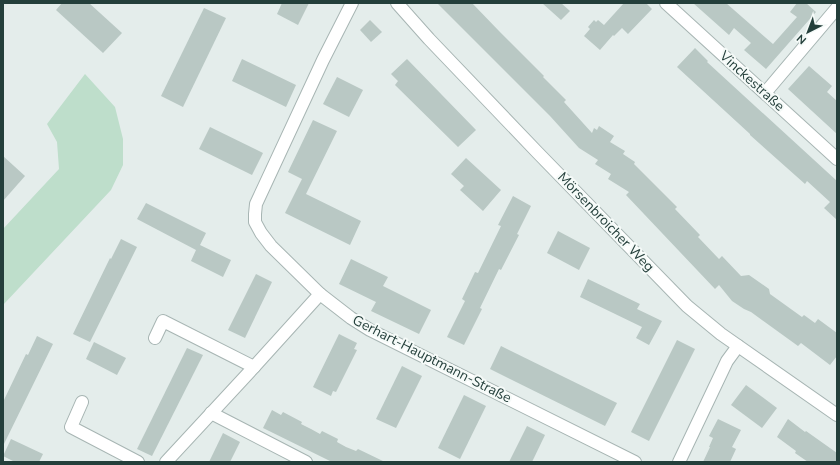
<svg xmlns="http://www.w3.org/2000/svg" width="840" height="465" viewBox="0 0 840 465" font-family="'Nunito Sans',sans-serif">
  <rect width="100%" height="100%" fill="#e4edeb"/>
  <path fill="#bedecb" d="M85,74L115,107L123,139V165L111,190L3,305V229L59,169L57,142L47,124Z"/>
  <g fill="#b9c8c4">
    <path d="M62,3H89L122,33L103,53L56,10Z"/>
    <path d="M282,3H309L298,25L277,14Z"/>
    <path d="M437,3H472L499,31L544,76L543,77L566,100L564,102L592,133L594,128L597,130L599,126L614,136L610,142L625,151L623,154L635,162L634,164L677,207L675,209L700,235L698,237L719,259L722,256L741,276L749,275L769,289L770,294L802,317L804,315L815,323L818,319L837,333V356L830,365L801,343L798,346L751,312L744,309L732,301L719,285L715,289L626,195L629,192L608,179L611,174L595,164L598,160L579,148L550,116Z"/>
    <path d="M542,3H561L570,11L561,20Z"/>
    <path d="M624,3H646L652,9L628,34L622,28L614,36L613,35L600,50L584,36L590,29L588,27L594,20L596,22L598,20L604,25Z"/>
    <path d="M693,3H726L773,44L797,17L790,12L797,3H806L816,12L766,69L744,50L751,43L734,28L729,35Z"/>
    <path d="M204,8L226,18L183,107L161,96Z"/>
    <path d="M370,20L382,32L371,42L360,30Z"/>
    <path d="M695,48L708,61L707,62L837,181V220L824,208L830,202L807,181L805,184L750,135V134L677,67Z"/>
    <path d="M242,59L296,85L286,107L232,81Z"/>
    <path d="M407,59L476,130L458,147L395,85L398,81L391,74Z"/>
    <path d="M809,66L832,86L827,92L837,101V134L788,89Z"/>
    <path d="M337,77L363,90L349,117L323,104Z"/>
    <path d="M313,120L337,131L306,194L361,221L350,245L285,213L302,179L288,172Z"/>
    <path d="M210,127L263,153L252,175L199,149Z"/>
    <path d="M3,156L25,176L3,201Z"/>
    <path d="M466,158L501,190L483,211L460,190L464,186L451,174Z"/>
    <path d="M513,196L531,206L517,234L519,235L501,270L499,269L480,308L482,309L464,345L447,337L465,301L462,299L475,272L478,273L501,226L498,225Z"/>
    <path d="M146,203L206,233L200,245L231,260L223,277L191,261L196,250L137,219Z"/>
    <path d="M558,231L590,248L579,270L547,253Z"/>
    <path d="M121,239L137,247L90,342L73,334L110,258L111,259Z"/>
    <path d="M351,259L388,277L383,286L431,310L419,334L371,311L376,302L339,284Z"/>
    <path d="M256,274L272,282L245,338L228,330Z"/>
    <path d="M588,279L640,304L637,309L662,321L649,345L636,338L642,327L580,297Z"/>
    <path d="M339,334L357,343L354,349L357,350L336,392L333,391L331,396L313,387Z"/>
    <path d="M37,336L53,344L3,446V402L26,354L28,355Z"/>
    <path d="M677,340L695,349L649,441L631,432Z"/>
    <path d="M94,342L126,358L117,375L86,359Z"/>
    <path d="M501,346L617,403L605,426L490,369Z"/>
    <path d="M187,348L203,355L152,456L137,449Z"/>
    <path d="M402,366L422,376L396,428L376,419Z"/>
    <path d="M746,385L777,408L762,428L731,405Z"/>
    <path d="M464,395L486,406L460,459L438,448Z"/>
    <path d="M272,410L281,415L283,412L302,422L301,424L311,429L320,434L322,431L338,439L337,442L346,447L356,451L358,449L385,462H332L263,428Z"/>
    <path d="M718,419L741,430L732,447L736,449L730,462H703L710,447H709L713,438L709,436Z"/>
    <path d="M788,419L805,432L806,431L837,453V462H808L795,453L796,451L777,437Z"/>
    <path d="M527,426L545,435L532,462H509Z"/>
    <path d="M223,433L240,442L230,462H209Z"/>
    <path d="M11,439L43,454L39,462H15L3,456Z"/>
  </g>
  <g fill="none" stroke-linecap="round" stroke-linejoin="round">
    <g stroke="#a7b5b3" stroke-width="14">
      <g id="minor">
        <path d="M352,3L323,60L256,204L255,214V222L261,233L271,246L320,294L351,318L370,330L635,462"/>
        <path d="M397,3L429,39L538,153L687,306L721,334L837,415"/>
        <path d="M666,3L837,159"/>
        <path d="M765,93L837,8"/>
        <path d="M155,338L163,321L254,367"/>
        <path d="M82,402L71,427L138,462"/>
        <path d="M211,413L306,462"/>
        <path d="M166,462L254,367L320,294"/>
        <path d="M679,462L727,361L738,346"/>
      </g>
    </g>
    <use href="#minor" stroke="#fff" stroke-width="12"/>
  </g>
  <g text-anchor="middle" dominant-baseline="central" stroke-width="4" stroke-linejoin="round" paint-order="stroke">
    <g font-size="14" fill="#243f3b" stroke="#f5faf8">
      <text transform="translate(752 81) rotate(42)">Vinckestraße</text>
      <text transform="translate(606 222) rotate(46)">Mörsenbroicher Weg</text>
      <text transform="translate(432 359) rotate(27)">Gerhart-Hauptmann-Straße</text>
    </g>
  </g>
  <rect width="840" height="465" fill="none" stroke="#243f3b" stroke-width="8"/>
  <g transform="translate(808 32) rotate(222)" stroke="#f5faf8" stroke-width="3" paint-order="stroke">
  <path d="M0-3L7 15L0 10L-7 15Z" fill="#243f3b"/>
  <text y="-6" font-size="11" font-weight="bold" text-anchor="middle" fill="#243f3b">N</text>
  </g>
</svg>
